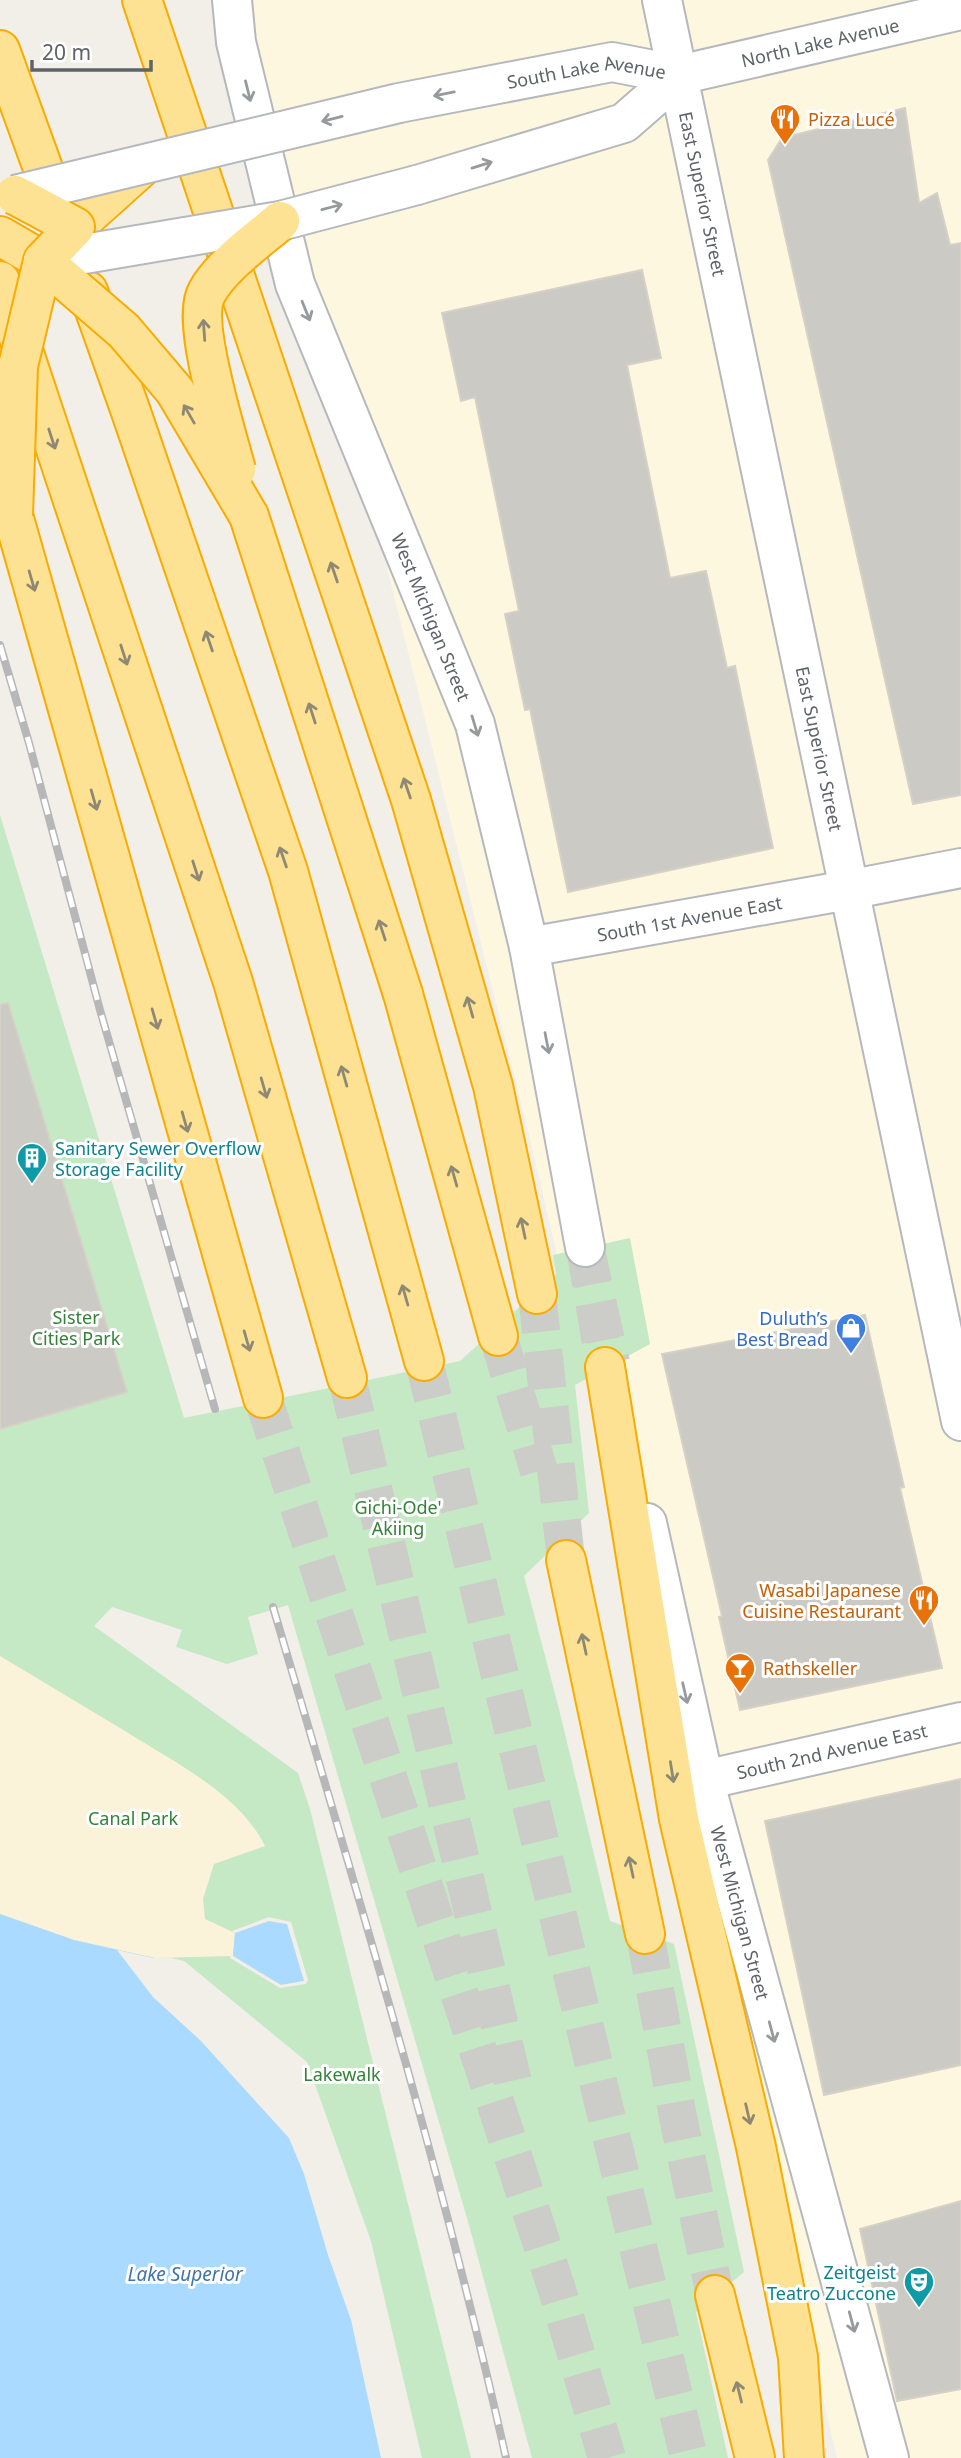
<svg xmlns="http://www.w3.org/2000/svg" width="961" height="2458" viewBox="0 0 961 2458" font-family="'Noto Sans',sans-serif">
  <rect width="100%" height="100%" fill="#f1efe8"/>
  <path fill="#fef7e0" d="M245,0H961V2458H837L530,1139Z"/>
  <path fill="#c5e8c5" d="M0,815L184,1418L460,1361L556,1274L553,1255L630,1238L650,1344L575,1385L589,1513L524,1576L559,1709L610,1921L674,1944L744,2272L696,2312L728,2458H532L469,2225L288,1605L248,1617L258,1654L227,1664L176,1647L182,1630L112,1607L94,1626L298,1773L310,1809L471,2458H419L182,1964L74,1940L0,1914Z"/>
  <path fill="#fbf3d9" d="M0,1656C42,1681 83,1706 125,1731C172,1761 240,1794 265,1846L214,1864L203,1899L205,1919L235,1933L233,1956L153,1958L74,1940L0,1914Z"/>
  <g fill="#aadaff">
    <path d="M0,1914L74,1940L182,1964L304,2064L419,2458H0Z"/>
    <path d="M269,1921L288,1924L305,1981L281,1985L233,1956L235,1933Z"/>
  </g>
  <g fill="#f1efe8">
    <path d="M269,1917L291,1922L308,1980L306,1984L280,1988L230,1958V1956H233L281,1985L304,1981L287,1924L269,1921L235,1933L232,1931Z"/>
    <path d="M117,1950L153,1958L167,1957L184,1961L307,2062L371,2241L422,2458H381L351,2320L328,2255L304,2174L289,2138L201,2041L153,1997Z"/>
  </g>
  <g fill="#cccac5" stroke="#d6d1c6" stroke-width="2">
    <path d="M905,108L919,203L937,193L950,245L961,243V795L913,804L768,160L782,138Z"/>
    <path d="M642,270L661,358L627,365L670,578L706,571L727,668L735,666L773,848L568,892L530,709L525,710L505,614L519,611L475,397L461,401L442,313Z"/>
    <path d="M8,1003L127,1392L0,1429V1005Z"/>
    <path d="M865,1315L904,1487L900,1488L942,1668L740,1710L719,1617L722,1616L662,1354Z"/>
    <path d="M961,1779V2065L824,2095L765,1821Z"/>
    <path d="M961,2201V2389L897,2401L860,2229Z"/>
  </g>
  <g fill="none" stroke-linecap="round" stroke-linejoin="round">
    <path stroke="#ccccc8" stroke-width="38" stroke-dasharray="38 19" stroke-linecap="butt" d="M585,1247L611,1363"/>
    <g stroke="#ccccc8" stroke-width="38" stroke-dasharray="38 19" stroke-linecap="butt">
      <path d="M585,1247L605,1367"/>
      <path d="M537,1294L566,1560"/>
      <path d="M498,1336L539,1471"/>
      <path d="M424,1361L689,2458"/>
      <path d="M347,1378L516,2095"/>
      <path d="M263,1398L557,2290L607,2458"/>
      <path d="M645,1934L678,2117L715,2295"/>
    </g>
    <g stroke="#b5b8bc" stroke-width="42">
      <g id="minor">
        <path id="s1" d="M232,0L236,42L295,284L475,724L529,947L585,1247"/>
        <path id="s2" d="M662,0L961,1421"/>
        <path id="s3" d="M399,103L612,62L679,75L961,10"/>
        <path d="M417,185L624,123L679,75"/>
        <path id="s4" d="M529,947L848,890L961,868"/>
        <path id="s5" d="M647,1523L704,1780L889,2458"/>
        <path id="s6" d="M704,1780L961,1722"/>
      </g>
    </g>
    <g stroke="#f9ab00" stroke-width="42">
      <g id="highway">
        <path d="M142,0L411,800L493,1086L537,1294"/>
        <path d="M0,50L61,218"/>
        <path d="M75,227L144,165"/>
        <path d="M0,236L43,261"/>
        <path d="M0,281L233,982L347,1378"/>
        <path d="M88,291L131,412L288,871L424,1361"/>
        <path d="M3,485L13,515L263,1398"/>
        <path d="M403,994L498,1336"/>
        <path d="M605,1367L679,1819L756,2147L798,2357L804,2458"/>
        <path d="M566,1560L645,1934"/>
        <path d="M715,2295L755,2458"/>
      </g>
    </g>
    <use href="#minor" stroke="#fff" stroke-width="38"/>
    <use href="#highway" stroke="#fde293" stroke-width="38"/>
    <g stroke="#b6b7b8" stroke-width="8">
      <g id="rail">
        <path d="M0,645L29,743L100,1010L215,1409"/>
        <path d="M273,1607C356,1889 442,2171 506,2458"/>
      </g>
    </g>
    <use href="#rail" stroke="#fff" stroke-width="5" stroke-dasharray="16" stroke-linecap="butt"/>
    <g stroke="#b5b8bc" stroke-width="42" stroke-linecap="butt">
      <g id="minor-bridge">
        <path d="M15,195L399,103"/>
        <path d="M43,261L280,221L417,185"/>
      </g>
    </g>
    <g stroke="#f9ab00" stroke-width="42" stroke-linecap="butt">
      <g id="highway-bridge">
        <path d="M43,261L124,331L175,391L249,516L403,994"/>
        <path d="M236,470C227,435 190,321 207,292C221,266 258,240 280,221"/>
        <path d="M13,515L18,366L43,261L75,227L15,195"/>
      </g>
    </g>
    <use href="#minor-bridge" stroke="#fff" stroke-width="38"/>
    <use href="#highway-bridge" stroke="#fde293" stroke-width="38"/>
  </g>
  <defs><path id="oneway-shaft" d="M-6 0H5M1.5-3L5.5 0L1.5 3" fill="none" stroke-width="1.6" stroke-linecap="round" stroke-linejoin="round" transform="scale(1.75)"/></defs>
  <g stroke="#979a9d">
    <use href="#oneway-shaft" transform="translate(248 91) rotate(76)"/>
    <use href="#oneway-shaft" transform="translate(444 94) rotate(169)"/>
    <use href="#oneway-shaft" transform="translate(332 119) rotate(166)"/>
    <use href="#oneway-shaft" transform="translate(482 165) rotate(-17)"/>
    <use href="#oneway-shaft" transform="translate(332 207) rotate(-15)"/>
    <use href="#oneway-shaft" transform="translate(306 311) rotate(68)"/>
    <use href="#oneway-shaft" transform="translate(475 726) rotate(73)"/>
    <use href="#oneway-shaft" transform="translate(547 1043) rotate(79)"/>
    <use href="#oneway-shaft" transform="translate(685 1693) rotate(77)"/>
    <use href="#oneway-shaft" transform="translate(772 2032) rotate(75)"/>
    <use href="#oneway-shaft" transform="translate(852 2322) rotate(75)"/>
  </g>
  <g stroke="#8e8975">
    <use href="#oneway-shaft" transform="translate(204 330) rotate(-94)"/>
    <use href="#oneway-shaft" transform="translate(189 414) rotate(-120)"/>
    <use href="#oneway-shaft" transform="translate(52 439) rotate(72)"/>
    <use href="#oneway-shaft" transform="translate(334 572) rotate(-109)"/>
    <use href="#oneway-shaft" transform="translate(32 581) rotate(74)"/>
    <use href="#oneway-shaft" transform="translate(209 641) rotate(-109)"/>
    <use href="#oneway-shaft" transform="translate(124 655) rotate(72)"/>
    <use href="#oneway-shaft" transform="translate(312 713) rotate(-108)"/>
    <use href="#oneway-shaft" transform="translate(407 788) rotate(-109)"/>
    <use href="#oneway-shaft" transform="translate(94 800) rotate(74)"/>
    <use href="#oneway-shaft" transform="translate(283 857) rotate(-109)"/>
    <use href="#oneway-shaft" transform="translate(196 871) rotate(72)"/>
    <use href="#oneway-shaft" transform="translate(382 930) rotate(-108)"/>
    <use href="#oneway-shaft" transform="translate(470 1007) rotate(-106)"/>
    <use href="#oneway-shaft" transform="translate(155 1019) rotate(74)"/>
    <use href="#oneway-shaft" transform="translate(344 1076) rotate(-106)"/>
    <use href="#oneway-shaft" transform="translate(264 1088) rotate(74)"/>
    <use href="#oneway-shaft" transform="translate(185 1122) rotate(74)"/>
    <use href="#oneway-shaft" transform="translate(454 1176) rotate(-106)"/>
    <use href="#oneway-shaft" transform="translate(523 1228) rotate(-102)"/>
    <use href="#oneway-shaft" transform="translate(405 1295) rotate(-106)"/>
    <use href="#oneway-shaft" transform="translate(247 1341) rotate(74)"/>
    <use href="#oneway-shaft" transform="translate(584 1644) rotate(-102)"/>
    <use href="#oneway-shaft" transform="translate(672 1772) rotate(81)"/>
    <use href="#oneway-shaft" transform="translate(631 1867) rotate(-102)"/>
    <use href="#oneway-shaft" transform="translate(748 2114) rotate(77)"/>
    <use href="#oneway-shaft" transform="translate(739 2392) rotate(-104)"/>
  </g>
  <defs>
    <g id="restaurant-pin" transform="scale(1.575)"><path d="M0 17L-7.5 6A9.5 9.5 0 1 1 7.5 6Z" fill="#e8710a" stroke="#fff"/><path d="M-5-6h1v4h1v-4h1v4h1v-4h1v5L-1.5 .5V6h-2V.5L-5-1ZM5-6V6H3V1.5H1.5Q1.5-4 5-6Z" fill="#fff"/></g>
    <g id="building-pin" transform="scale(1.575)"><path d="M0 17L-7.5 6A9.5 9.5 0 1 1 7.5 6Z" fill="#0f9aa8" stroke="#fff"/><path d="M-4-6H4V6H1V3H-1V6H-4ZM-2.5-4.3h1.7v1.8h-1.7ZM.8-4.3h1.7v1.8H.8ZM-2.5-1h1.7V.8h-1.7ZM.8-1h1.7V.8H.8Z" fill="#fff"/></g>
    <g id="shop-pin" transform="scale(1.575)"><path d="M0 17L-7.5 6A9.5 9.5 0 1 1 7.5 6Z" fill="#3f7fe0" stroke="#fff"/><path d="M-5-2.5h2.3a2.7 3.5 0 0 1 5.4 0H5L5.5 6h-11ZM-1.5-2.5h3a1.5 2.3 0 0 0-3 0Z" fill="#fff"/></g>
    <g id="bar-pin" transform="scale(1.575)"><path d="M0 17L-7.5 6A9.5 9.5 0 1 1 7.5 6Z" fill="#e8710a" stroke="#fff"/><path d="M-6-5H6L.8 .8V4.5H3.5V6h-7V4.5H-.8V.8Z" fill="#fff"/></g>
    <g id="theatre-pin" transform="scale(1.575)"><path d="M0 17L-7.5 6A9.5 9.5 0 1 1 7.5 6Z" fill="#0f9aa8" stroke="#fff"/><path d="M-5-5.5Q0-4 5-5.5V0Q5 5 0 6Q-5 5-5 0ZM-3.3-2.5H-1v1.5H-3.3ZM1-2.5H3.3v1.5H1ZM-2.8 1Q0 5.5 2.8 1Z" fill="#fff"/></g>
  </defs>
  <g fill-rule="evenodd">
    <use href="#restaurant-pin" x="785" y="119"/>
    <use href="#building-pin" x="32" y="1158"/>
    <use href="#shop-pin" x="851" y="1328"/>
    <use href="#restaurant-pin" x="924" y="1600"/>
    <use href="#bar-pin" x="740" y="1668"/>
    <use href="#theatre-pin" x="919" y="2282"/>
  </g>
  <g text-anchor="middle" dominant-baseline="central" stroke-width="6" stroke-linejoin="round" paint-order="stroke">
    <g font-size="18" fill="#5f6368" stroke="#fff">
      <text stroke="none"><textPath href="#s3" startOffset="430">North Lake Avenue</textPath></text>
      <text stroke="none"><textPath href="#s3" startOffset="191">South Lake Avenue</textPath></text>
      <text stroke="none"><textPath href="#s2" startOffset="198">East Superior Street</textPath></text>
      <text stroke="none"><textPath href="#s1" startOffset="651">West Michigan Street</textPath></text>
      <text stroke="none"><textPath href="#s2" startOffset="765">East Superior Street</textPath></text>
      <text stroke="none"><textPath href="#s4" startOffset="163">South 1st Avenue East</textPath></text>
      <text stroke="none"><textPath href="#s6" startOffset="131">South 2nd Avenue East</textPath></text>
      <text stroke="none"><textPath href="#s5" startOffset="401">West Michigan Street</textPath></text>
    </g>
    <g font-size="18" fill="#c56008" stroke="#fff" text-anchor="start">
      <text x="808" y="119">Pizza Lucé</text>
      <text x="901" y="1590" text-anchor="end">Wasabi Japanese<tspan x="901" dy="21">Cuisine Restaurant</tspan></text>
      <text x="763" y="1668">Rathskeller</text>
    </g>
    <g font-size="18" fill="#0d838f" stroke="#fff" text-anchor="start">
      <text x="55" y="1148">Sanitary Sewer Overflow<tspan x="55" dy="21">Storage Facility</tspan></text>
      <text x="896" y="2272" text-anchor="end">Zeitgeist<tspan x="896" dy="21">Teatro Zuccone</tspan></text>
    </g>
    <g font-size="18" fill="#348238" stroke="#fff">
      <text x="76" y="1317">Sister<tspan x="76" dy="21">Cities Park</tspan></text>
      <text x="398" y="1507">Gichi-Ode'<tspan x="398" dy="21">Akiing</tspan></text>
      <text x="133" y="1818">Canal Park</text>
      <text x="342" y="2074">Lakewalk</text>
    </g>
    <g font-size="18" fill="#366cbe" stroke="#fff" text-anchor="end">
      <text x="828" y="1318">Duluth’s<tspan x="828" dy="21">Best Bread</tspan></text>
    </g>
    <g font-size="19" font-style="italic" fill="#4174aa" stroke="#fff">
      <text x="185" y="2274">Lake Superior</text>
    </g>
  </g>
  <path d="M32 60v10h119v-10" fill="none" stroke="#5f6368" stroke-width="3.5"/>
  <text x="42" y="60" font-size="21" fill="#5f6368" stroke="#ffffff" stroke-width="5" paint-order="stroke">20 m</text>
</svg>
